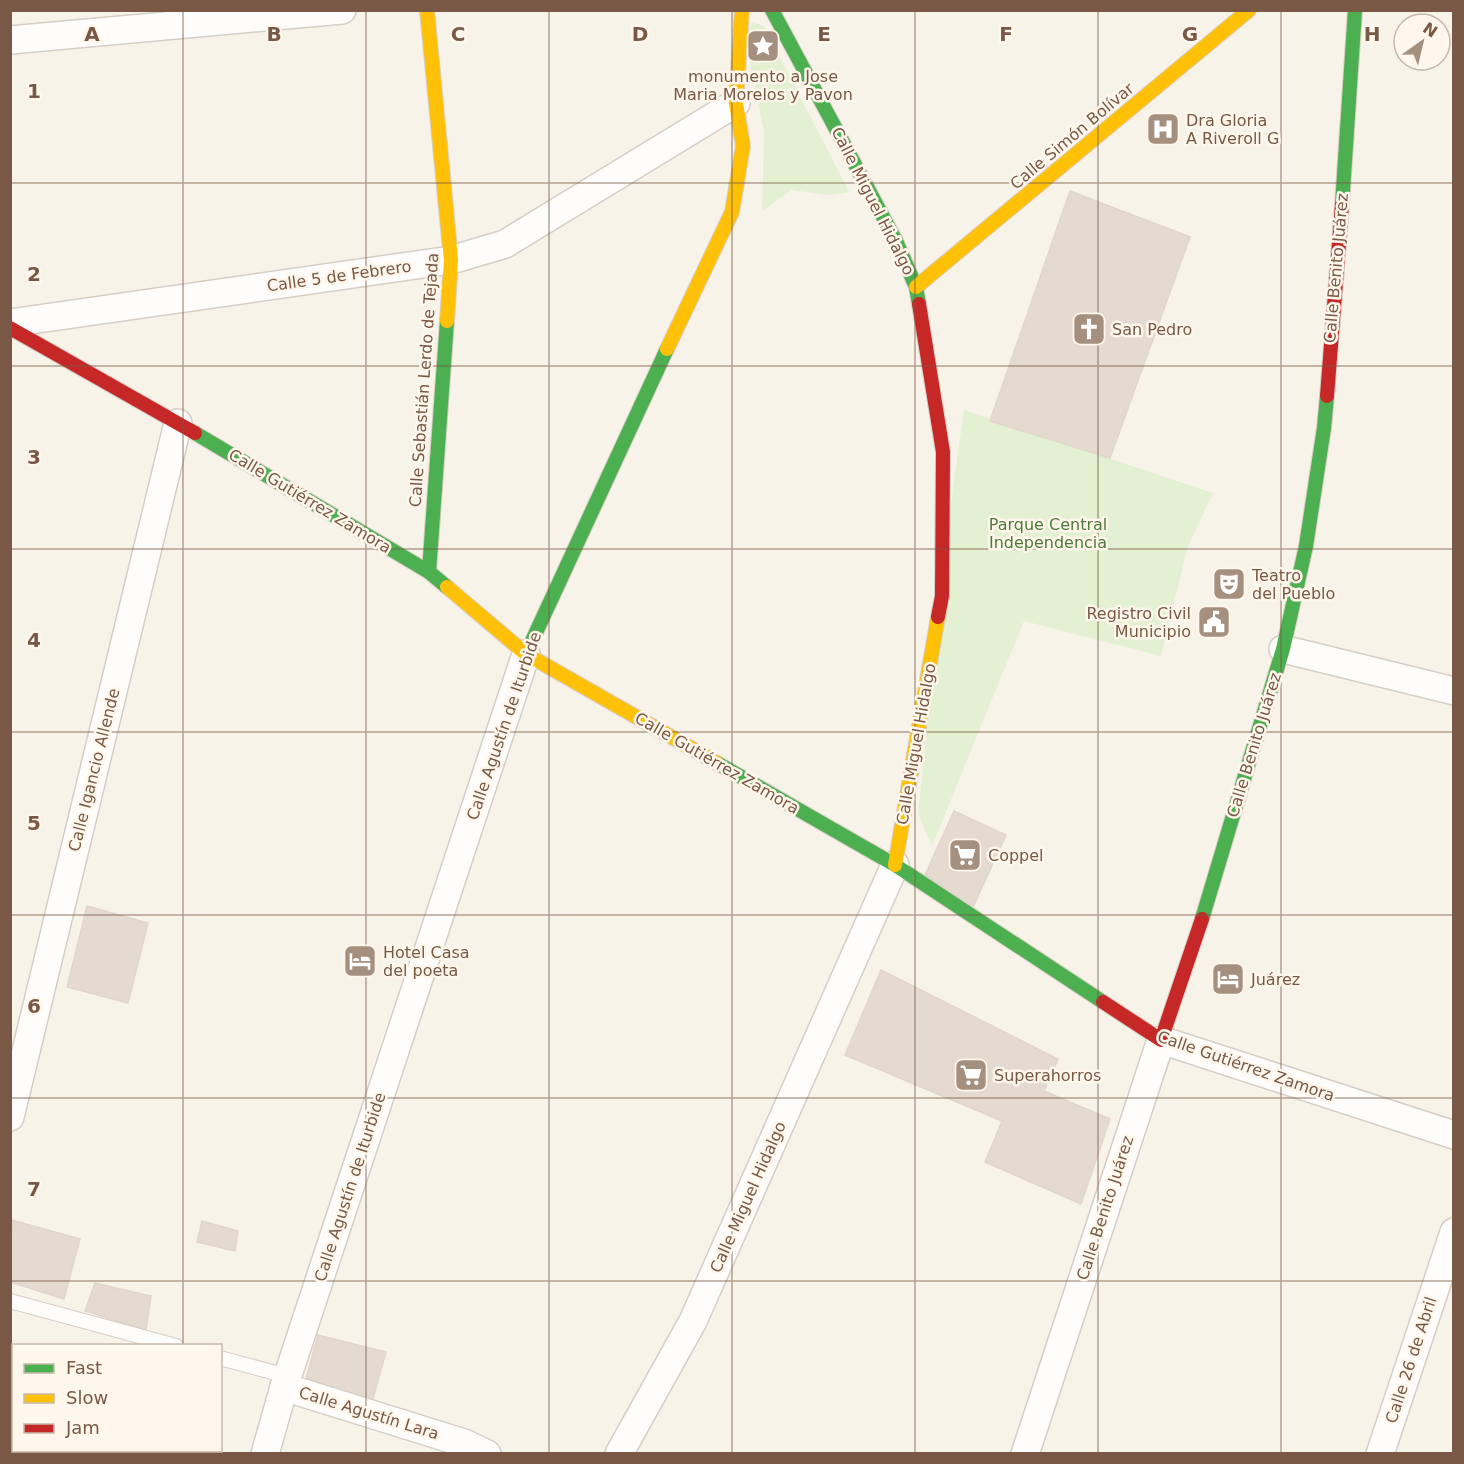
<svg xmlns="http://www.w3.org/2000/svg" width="1464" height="1464" viewBox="0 0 1464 1464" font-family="'DejaVu Sans',sans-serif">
  <rect width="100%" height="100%" fill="#f8f3e9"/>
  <g fill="#e3f0d2">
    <path d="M751,22L764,26L849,192L827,195L792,190L762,211L764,132L744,33Z"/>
    <path d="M964,410L1213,493L1188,546L1161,656L1024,621L932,846L918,814L953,487Z"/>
  </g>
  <g fill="#e5dad0" stroke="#e2d6cb" stroke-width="1.5">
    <path d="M1070,191L1190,237L1110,458L990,421Z"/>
    <path d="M954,811L1006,835L973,907L925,875Z"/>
    <path d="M87,906L148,923L128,1003L67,987Z"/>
    <path d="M881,970L1058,1059L1044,1091L1110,1119L1081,1204L985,1162L1002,1121L845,1055Z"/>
    <path d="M12,1220L80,1239L64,1299L10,1282Z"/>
    <path d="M202,1221L238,1231L235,1251L197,1242Z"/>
    <path d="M95,1283L151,1296L146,1330L85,1311Z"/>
    <path d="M318,1335L386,1352L372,1402L305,1382Z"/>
  </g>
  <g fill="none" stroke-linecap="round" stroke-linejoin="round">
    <g stroke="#d6cec6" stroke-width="16">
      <g id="lane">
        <path d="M10,1301L176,1346"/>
        <path d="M220,1358L287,1376"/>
      </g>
    </g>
    <g stroke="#d6cec6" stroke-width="30">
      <g id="street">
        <path d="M10,40L342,10"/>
        <path d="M10,323L451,260L505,244L736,103"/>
        <path d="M1283,649L1454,691"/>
        <path d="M10,1117L178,423"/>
        <path d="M284,1387L464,1443L487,1454"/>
        <path d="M265,1454L284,1387L526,654"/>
        <path d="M619,1454L693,1321L895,865"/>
        <path d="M1025,1454L1161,1040L1454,1135"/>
        <path d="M1380,1454L1454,1232"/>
      </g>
    </g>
    <g stroke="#d8cec6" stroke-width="16">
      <g id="fast">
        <path d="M772,10L896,241L916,287L919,304"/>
        <path d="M1342,205L1355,10"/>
        <path d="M195,433L429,572L447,587"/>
        <path d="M429,572L447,321"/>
        <path d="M526,654L667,349"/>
        <path d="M717,763L895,865L1103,1002"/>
        <path d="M1202,919L1283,649L1306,546L1324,428L1327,396"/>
      </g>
    </g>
    <g stroke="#d8cec6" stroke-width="16">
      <g id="slow">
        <path d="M427,10L451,260L447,321"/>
        <path d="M916,287L1249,10"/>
        <path d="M667,349L732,212L743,146L736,103L742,10"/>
        <path d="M447,587L526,654L717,763"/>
        <path d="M895,865L938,617"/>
      </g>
    </g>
    <g stroke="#d8cec6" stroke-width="16">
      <g id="jam">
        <path d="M919,304L943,452L942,596L938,617"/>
        <path d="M10,328L195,433"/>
        <path d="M1327,396L1342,205"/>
        <path d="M1103,1002L1161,1040L1202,919"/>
      </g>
    </g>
    <use href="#lane" stroke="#fefdfc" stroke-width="14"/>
    <use href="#street" stroke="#fefdfc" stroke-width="27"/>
    <use href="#fast" stroke="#4caf50" stroke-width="14"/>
    <use href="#slow" stroke="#ffc107" stroke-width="14"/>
    <use href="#jam" stroke="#c62828" stroke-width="14"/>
  </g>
  <path fill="none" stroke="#795946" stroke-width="1.5" stroke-opacity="0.55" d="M183,10V1346M366,10V1454M549,10V1454M732,10V1454M915,10V1454M1098,10V1454M1281,10V1454M10,183H1454M10,366H1454M10,549H1454M10,732H1454M10,915H1454M10,1098H1454M10,1281H1454M183,1450V1454"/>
  <defs>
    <g id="sight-square" transform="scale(1.725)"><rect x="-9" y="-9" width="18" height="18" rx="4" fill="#a58f7f" stroke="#fff7ec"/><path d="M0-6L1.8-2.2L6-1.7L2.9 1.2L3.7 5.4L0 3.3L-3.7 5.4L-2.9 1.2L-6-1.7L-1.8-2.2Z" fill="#fff"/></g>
    <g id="hospital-square" transform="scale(1.725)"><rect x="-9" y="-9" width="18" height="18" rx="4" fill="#a58f7f" stroke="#fff7ec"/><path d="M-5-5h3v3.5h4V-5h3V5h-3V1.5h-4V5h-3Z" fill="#fff"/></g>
    <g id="church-square" transform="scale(1.725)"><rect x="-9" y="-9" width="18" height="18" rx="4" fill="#a58f7f" stroke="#fff7ec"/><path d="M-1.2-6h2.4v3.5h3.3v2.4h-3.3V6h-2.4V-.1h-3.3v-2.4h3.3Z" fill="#fff"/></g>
    <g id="theatre-square" transform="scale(1.725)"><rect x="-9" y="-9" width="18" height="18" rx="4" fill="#a58f7f" stroke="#fff7ec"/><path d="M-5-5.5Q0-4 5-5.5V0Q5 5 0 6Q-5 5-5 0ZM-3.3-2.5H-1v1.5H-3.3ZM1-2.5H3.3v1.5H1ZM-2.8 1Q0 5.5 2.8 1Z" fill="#fff"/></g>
    <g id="civic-square" transform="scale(1.725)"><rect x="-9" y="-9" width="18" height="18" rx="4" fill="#a58f7f" stroke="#fff7ec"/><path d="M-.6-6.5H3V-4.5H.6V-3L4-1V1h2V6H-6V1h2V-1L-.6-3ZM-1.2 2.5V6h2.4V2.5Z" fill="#fff"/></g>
    <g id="supermarket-square" transform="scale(1.725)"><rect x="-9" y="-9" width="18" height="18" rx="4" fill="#a58f7f" stroke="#fff7ec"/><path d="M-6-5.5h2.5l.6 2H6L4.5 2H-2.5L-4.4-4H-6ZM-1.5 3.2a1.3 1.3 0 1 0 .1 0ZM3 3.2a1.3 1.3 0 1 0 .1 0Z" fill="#fff"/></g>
    <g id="hotel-square" transform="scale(1.725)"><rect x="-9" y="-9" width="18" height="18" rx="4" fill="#a58f7f" stroke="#fff7ec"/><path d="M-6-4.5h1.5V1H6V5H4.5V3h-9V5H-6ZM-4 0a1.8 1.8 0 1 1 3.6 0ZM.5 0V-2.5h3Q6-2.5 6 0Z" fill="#fff"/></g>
  </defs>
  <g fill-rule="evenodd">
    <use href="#sight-square" x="763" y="46"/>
    <use href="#hospital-square" x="1163" y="129"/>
    <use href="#church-square" x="1089" y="329"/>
    <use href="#theatre-square" x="1229" y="584"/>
    <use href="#civic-square" x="1214" y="622"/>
    <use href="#supermarket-square" x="965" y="855"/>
    <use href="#hotel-square" x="360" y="961"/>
    <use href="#hotel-square" x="1228" y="979"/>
    <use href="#supermarket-square" x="971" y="1075"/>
  </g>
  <g text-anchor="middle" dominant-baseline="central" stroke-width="5" stroke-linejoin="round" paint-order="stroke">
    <g font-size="16" fill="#795946" stroke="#fff7ec" text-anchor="start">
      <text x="763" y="76" text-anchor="middle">monumento a Jose<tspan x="763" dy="18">Maria Morelos y Pavon</tspan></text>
      <text x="1186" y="120">Dra Gloria<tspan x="1186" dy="18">A Riveroll G</tspan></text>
      <text x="1112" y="329">San Pedro</text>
      <text x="1252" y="575">Teatro<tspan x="1252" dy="18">del Pueblo</tspan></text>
      <text x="1191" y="613" text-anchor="end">Registro Civil<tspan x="1191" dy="18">Municipio</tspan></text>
      <text x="988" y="855">Coppel</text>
      <text x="383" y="952">Hotel Casa<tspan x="383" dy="18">del poeta</tspan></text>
      <text x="1251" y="979">Juárez</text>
      <text x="994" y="1075">Superahorros</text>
    </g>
    <g font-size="16" fill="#795946" stroke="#fff7ec">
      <text transform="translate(1072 136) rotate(-40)">Calle Simón Bolívar</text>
      <text transform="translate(873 201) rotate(63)">Calle Miguel Hidalgo</text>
      <text transform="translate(1336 268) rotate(-85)">Calle Benito Juárez</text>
      <text transform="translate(339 276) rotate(-8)">Calle 5 de Febrero</text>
      <text transform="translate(424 380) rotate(-86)">Calle Sebastián Lerdo de Tejada</text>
      <text transform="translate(310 501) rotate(31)">Calle Gutiérrez Zamora</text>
      <text transform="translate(504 726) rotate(-71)">Calle Agustín de Iturbide</text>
      <text transform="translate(916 744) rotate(-80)">Calle Miguel Hidalgo</text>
      <text transform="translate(1254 745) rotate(-73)">Calle Benito Juárez</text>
      <text transform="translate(717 763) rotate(30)">Calle Gutiérrez Zamora</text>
      <text transform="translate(94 770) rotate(-76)">Calle Igancio Allende</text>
      <text transform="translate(1246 1066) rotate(19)">Calle Gutiérrez Zamora</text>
      <text transform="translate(350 1187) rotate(-72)">Calle Agustín de Iturbide</text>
      <text transform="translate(748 1197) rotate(-66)">Calle Miguel Hidalgo</text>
      <text transform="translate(1105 1208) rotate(-72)">Calle Benito Juárez</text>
      <text transform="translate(1411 1360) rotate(-72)">Calle 26 de Abril</text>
      <text transform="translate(369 1413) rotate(17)">Calle Agustín Lara</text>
    </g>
    <g font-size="16" fill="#4d7a3b" stroke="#fff7ec">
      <text x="1048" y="524">Parque Central<tspan x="1048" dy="18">Independencia</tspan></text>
    </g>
  </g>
  <g font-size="20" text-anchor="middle" font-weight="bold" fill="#795946" stroke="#fff7ec" stroke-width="5" stroke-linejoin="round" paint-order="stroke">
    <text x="92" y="41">A</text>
    <text x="274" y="41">B</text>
    <text x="458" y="41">C</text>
    <text x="640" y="41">D</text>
    <text x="824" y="41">E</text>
    <text x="1006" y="41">F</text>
    <text x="1190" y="41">G</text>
    <text x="1372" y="41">H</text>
    <text x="34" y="98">1</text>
    <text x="34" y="281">2</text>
    <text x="34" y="464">3</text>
    <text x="34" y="647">4</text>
    <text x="34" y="830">5</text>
    <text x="34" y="1013">6</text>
    <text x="34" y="1196">7</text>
  </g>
  <rect width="1464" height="1464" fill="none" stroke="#795946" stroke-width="24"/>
  <rect x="12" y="1344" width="210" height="108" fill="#fff7ec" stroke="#c9b8aa" stroke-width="1.5"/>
  <rect x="24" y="1364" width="30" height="9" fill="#4caf50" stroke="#c9b8aa" stroke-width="1.5"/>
  <text x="66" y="1374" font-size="18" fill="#795946">Fast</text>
  <rect x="24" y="1394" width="30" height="9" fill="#ffc107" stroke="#c9b8aa" stroke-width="1.5"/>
  <text x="66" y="1404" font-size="18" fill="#795946">Slow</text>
  <rect x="24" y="1424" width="30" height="9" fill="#c62828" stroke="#c9b8aa" stroke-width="1.5"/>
  <text x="66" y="1434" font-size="18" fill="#795946">Jam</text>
  <g transform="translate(1422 42) rotate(34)"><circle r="28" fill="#fff7ec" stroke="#c9b8aa" stroke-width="1.5"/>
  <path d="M0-4.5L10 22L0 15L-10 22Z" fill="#a58f7f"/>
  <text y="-9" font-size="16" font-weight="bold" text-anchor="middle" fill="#795946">N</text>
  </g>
</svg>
